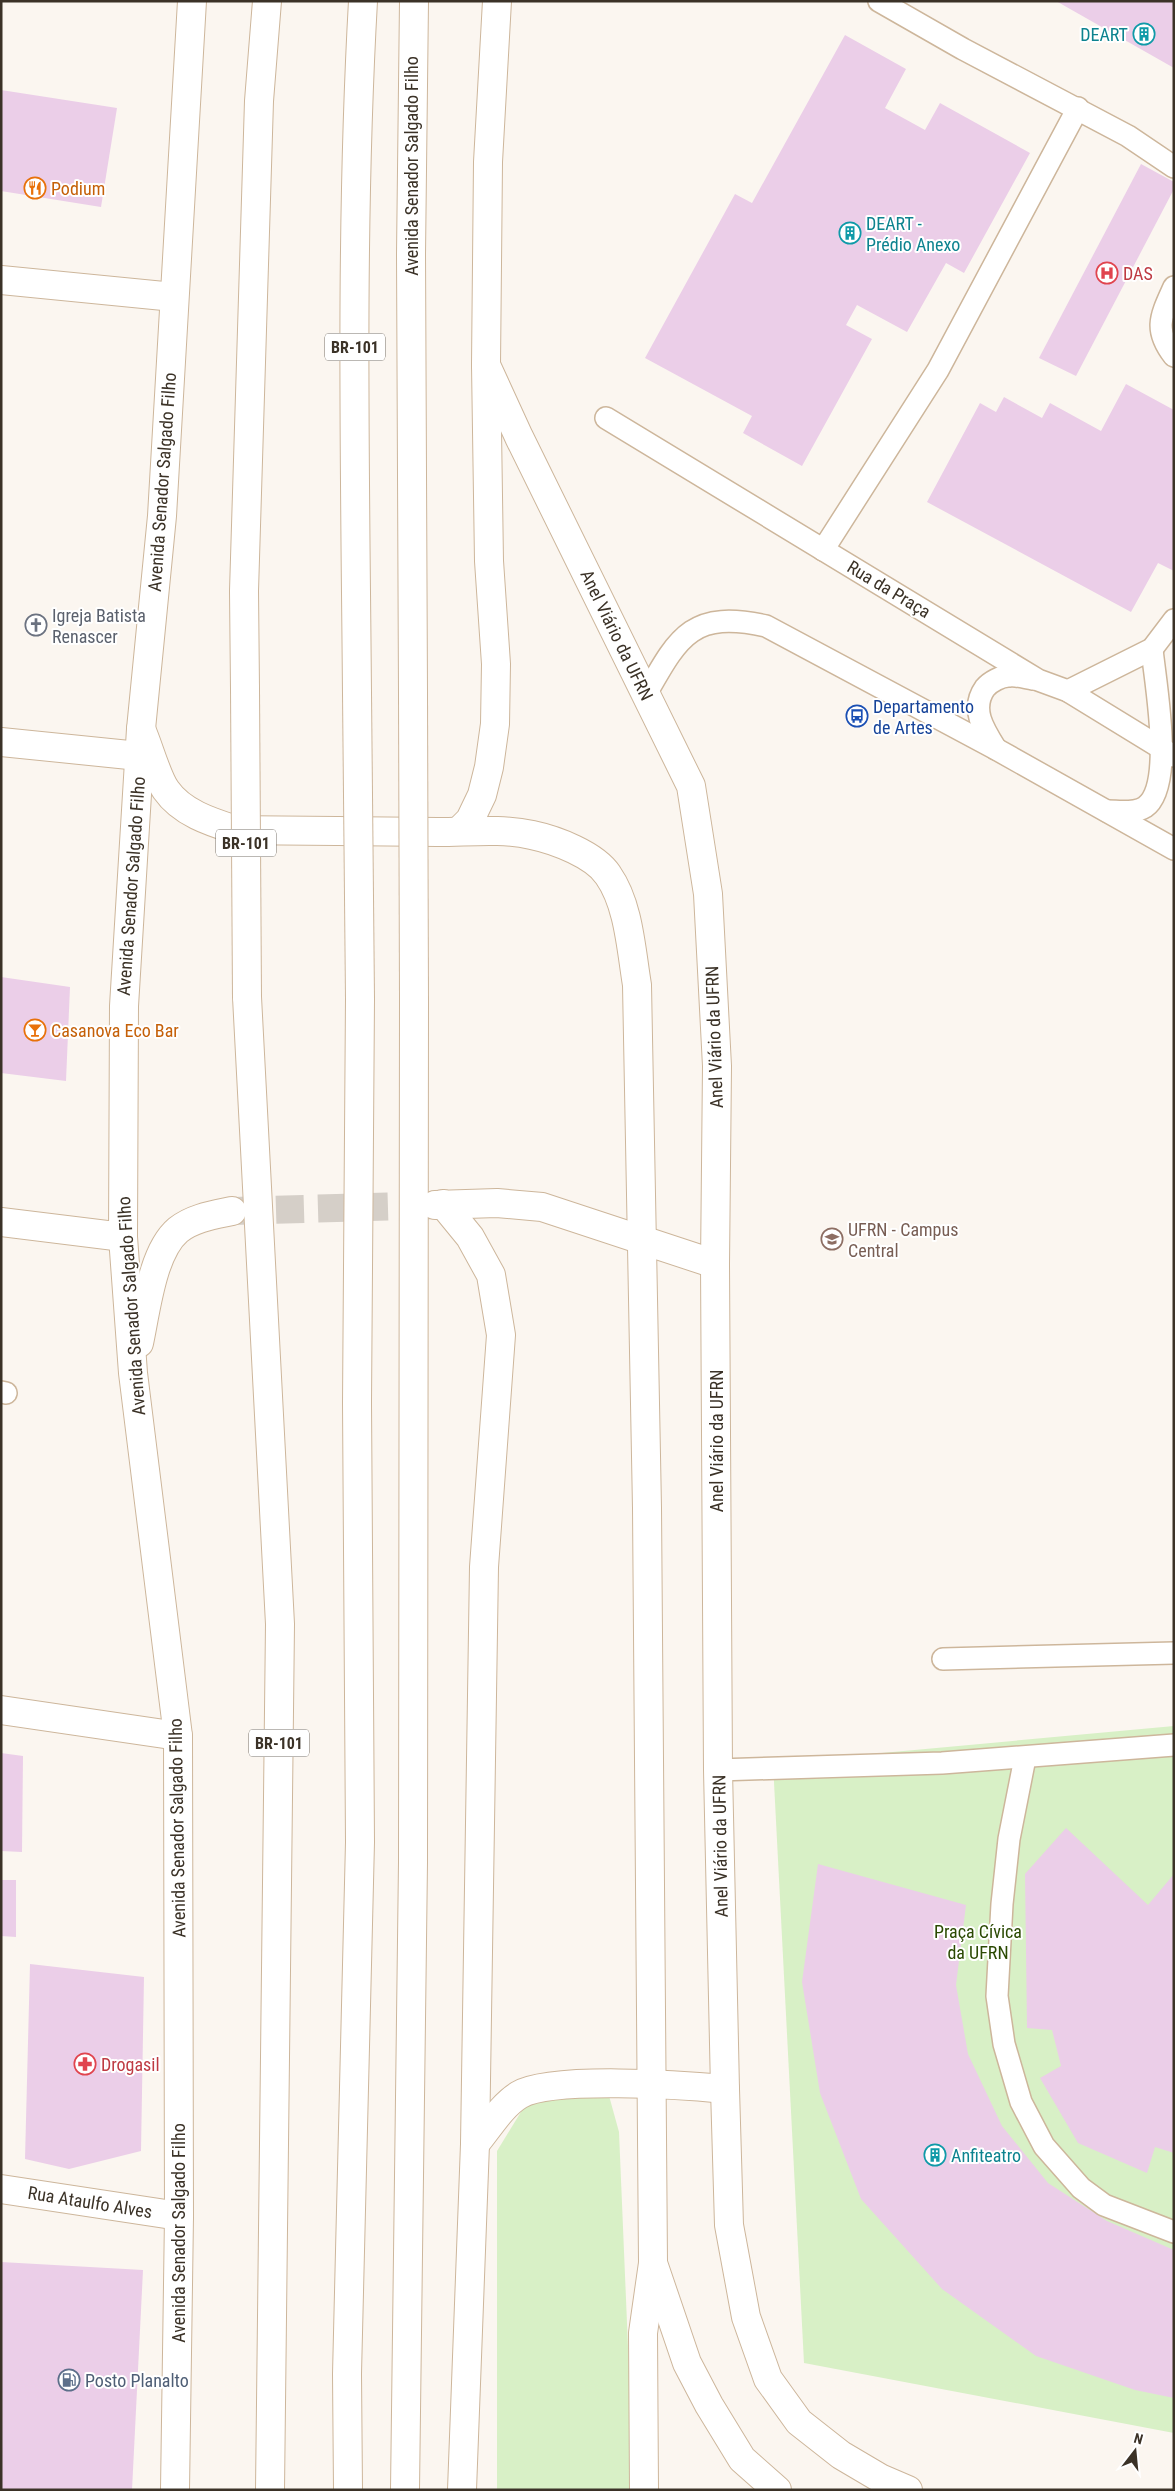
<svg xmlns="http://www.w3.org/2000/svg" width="1175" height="2491" viewBox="0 0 1175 2491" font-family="'Roboto Condensed',sans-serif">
  <rect width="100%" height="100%" fill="#fbf6f0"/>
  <g fill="#d8f0c6">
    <path d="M1174,1726V2433L804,2363L773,1763Z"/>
    <path d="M608,2092L619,2132L634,2490H497V2151L532,2094Z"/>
  </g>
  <g fill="#ebcee8">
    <path d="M1056,1H1174V68Z"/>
    <path d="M845,35L906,69L885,108L925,130L940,103L1030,153L964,273L946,263L907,332L857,305L846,325L872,339L802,466L743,433L752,416L645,358L735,194L752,203Z"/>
    <path d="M1,90L117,108L101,207L1,191Z"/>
    <path d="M1141,164L1174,182V189L1076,376L1039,358Z"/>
    <path d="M1126,384L1174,410V571L1158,563L1131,612L927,502L980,403L996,412L1004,397L1042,418L1050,403L1101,431Z"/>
    <path d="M1,977L70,987L66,1081L1,1073Z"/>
    <path d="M1,1753L23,1756L22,1852L1,1851Z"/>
    <path d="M1066,1828L1148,1905L1174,1874V2153L1155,2147L1147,2173L1078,2143L1040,2078L1061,2066L1052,2030L1027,2028L1025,1874Z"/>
    <path d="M818,1864L966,1905L956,1985L968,2054L1002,2126L1048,2183L1107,2221L1174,2250V2398L1135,2390L1036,2356L942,2289L861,2199L820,2093L802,1982Z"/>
    <path d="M1,1880H16V1937L1,1936Z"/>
    <path d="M30,1964L144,1977L141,2151L69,2169L25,2159Z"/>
    <path d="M1,2262L143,2270L132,2490H1Z"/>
  </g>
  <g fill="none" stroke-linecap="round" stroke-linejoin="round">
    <path stroke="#d5cfc8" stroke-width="28" stroke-dasharray="28 14" stroke-linecap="butt" d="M234,1211L435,1205"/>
    <g stroke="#cdb69b" stroke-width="24">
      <g id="service">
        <path d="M879,1L963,49L1128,136L1174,167"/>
        <path d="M1174,287C1161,316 1153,329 1174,356"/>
        <path d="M606,418L1038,680L1068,691L1174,756"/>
        <path d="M823,550L938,370L1078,108"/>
        <path d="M1068,691L1152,649L1174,620"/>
        <path d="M646,694C679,636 692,610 766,626L996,749L1174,849"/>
        <path d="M996,749C984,730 970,709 985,688C990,682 1001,676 1009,676C1017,675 1026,678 1033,679"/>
        <path d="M1107,811C1119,811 1134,814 1145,807C1175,786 1155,682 1152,649"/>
        <path d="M1,1392L6,1393"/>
        <path d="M943,1659L1174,1653"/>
        <path d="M1025,1758L1009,1839L1002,1904L997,1996L1004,2044L1021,2102L1044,2146L1081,2188L1104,2205L1174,2232"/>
        <path d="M718,1770L942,1763L1174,1745"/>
      </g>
    </g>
    <g stroke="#cdb69b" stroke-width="30">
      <g id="minor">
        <path d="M1,280L174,297"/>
        <path d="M1,742L139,756"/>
        <path d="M1,1222L123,1237"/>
        <path d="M1,1710L178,1736"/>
        <path d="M644,2490L643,2333L653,2263"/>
      </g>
    </g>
    <g stroke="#cdb69b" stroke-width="30">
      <path id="tertiary" d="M1,2189L179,2216"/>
    </g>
    <g stroke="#cdb69b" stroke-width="30">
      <g id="secondary">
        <path d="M486,365L519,437L691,786L708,894L717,1066L715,1264L718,1770L725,2089L729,2225L746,2317L768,2379L799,2422L841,2455L880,2478L908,2490"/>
        <path d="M141,729C148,744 157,778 166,790C182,813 211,822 236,830C303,831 371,831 438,832C469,832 501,828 532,835C556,840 595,855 608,875C629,905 631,949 637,985L647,1508L653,2263L687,2363L709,2405L742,2459L777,2490"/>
        <path d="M459,831L470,820L482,795L489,767L495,724L496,664L489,561L486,365L488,162L497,1"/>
      </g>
    </g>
    <g stroke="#cdb69b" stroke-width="30">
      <g id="primary">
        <path d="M413,694L411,254L414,1"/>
        <path d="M443,1204L470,1237L491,1275L501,1335L484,1567L475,2144L462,2490"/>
        <path d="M435,1205L497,1203L542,1207L715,1264"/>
        <path d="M139,1343C146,1311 152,1252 178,1230C193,1218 213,1215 232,1211"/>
        <path d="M475,2144C488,2129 501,2106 519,2095C551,2076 684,2085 725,2089"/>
        <path d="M175,2490L179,2216L178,1736L133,1373L123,1237L124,1006L141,729L162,516L192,1"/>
        <path d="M405,2490L413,1862L414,1000"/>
      </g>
    </g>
    <g stroke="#cdb69b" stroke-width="30">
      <g id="trunk">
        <path d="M245,689L244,591L259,101L267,1"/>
        <path d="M357,693C355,463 350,231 363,1"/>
        <path d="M247,997L280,1624L270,2490"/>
        <path d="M348,2490L347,2374L360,1842L357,1403L360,999"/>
      </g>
    </g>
    <use href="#service" stroke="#fff" stroke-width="21"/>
    <use href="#minor" stroke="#fff" stroke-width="28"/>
    <use href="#tertiary" stroke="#fff" stroke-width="28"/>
    <use href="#secondary" stroke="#fff" stroke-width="28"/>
    <use href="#primary" stroke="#fff" stroke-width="28"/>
    <use href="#trunk" stroke="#fff" stroke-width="28"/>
    <g stroke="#cdb69b" stroke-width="30" stroke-linecap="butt">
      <path id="primary-bridge" d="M413,694L414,1000"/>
    </g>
    <g stroke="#cdb69b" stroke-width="30" stroke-linecap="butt">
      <g id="trunk-bridge">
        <path d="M245,689L247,997"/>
        <path d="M357,693L360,999"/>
      </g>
    </g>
    <use href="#primary-bridge" stroke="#fff" stroke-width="28"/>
    <use href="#trunk-bridge" stroke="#fff" stroke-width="28"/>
  </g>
  <defs>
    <g id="building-ring" transform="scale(1.125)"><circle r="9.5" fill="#fff" stroke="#0f9aa8" stroke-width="1.5"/><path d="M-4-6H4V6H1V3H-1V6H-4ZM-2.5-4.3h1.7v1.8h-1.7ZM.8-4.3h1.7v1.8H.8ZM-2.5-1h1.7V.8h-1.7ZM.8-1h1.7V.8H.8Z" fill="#0f9aa8"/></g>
    <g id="restaurant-ring" transform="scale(1.125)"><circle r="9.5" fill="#fff" stroke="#e8710a" stroke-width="1.5"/><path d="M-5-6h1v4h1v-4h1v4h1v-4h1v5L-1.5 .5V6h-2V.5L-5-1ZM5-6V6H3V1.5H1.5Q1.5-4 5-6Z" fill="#e8710a"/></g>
    <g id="hospital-ring" transform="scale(1.125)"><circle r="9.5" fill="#fff" stroke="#e0444e" stroke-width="1.5"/><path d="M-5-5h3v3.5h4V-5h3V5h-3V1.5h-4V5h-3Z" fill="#e0444e"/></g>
    <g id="church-ring" transform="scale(1.125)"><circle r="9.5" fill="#fff" stroke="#6b7280" stroke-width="1.5"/><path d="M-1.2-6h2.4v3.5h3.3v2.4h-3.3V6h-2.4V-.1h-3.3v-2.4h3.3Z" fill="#6b7280"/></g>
    <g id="bus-ring" transform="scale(1.125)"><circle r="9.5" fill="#fff" stroke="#1a4fb4" stroke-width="1.5"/><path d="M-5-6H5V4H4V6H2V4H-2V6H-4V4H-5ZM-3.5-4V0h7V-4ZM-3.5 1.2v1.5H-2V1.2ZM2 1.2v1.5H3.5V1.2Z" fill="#1a4fb4"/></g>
    <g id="bar-ring" transform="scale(1.125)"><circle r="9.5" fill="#fff" stroke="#e8710a" stroke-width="1.5"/><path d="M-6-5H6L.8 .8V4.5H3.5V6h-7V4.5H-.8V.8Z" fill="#e8710a"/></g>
    <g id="university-ring" transform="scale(1.125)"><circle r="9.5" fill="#fff" stroke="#8d6e63" stroke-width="1.5"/><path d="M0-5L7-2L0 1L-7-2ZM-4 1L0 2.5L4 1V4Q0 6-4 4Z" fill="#8d6e63"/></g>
    <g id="pharmacy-ring" transform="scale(1.125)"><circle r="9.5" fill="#fff" stroke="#e0444e" stroke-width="1.5"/><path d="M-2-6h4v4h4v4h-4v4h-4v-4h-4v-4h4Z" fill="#e0444e"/></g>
    <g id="fuel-ring" transform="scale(1.125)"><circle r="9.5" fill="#fff" stroke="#5c6f8a" stroke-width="1.5"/><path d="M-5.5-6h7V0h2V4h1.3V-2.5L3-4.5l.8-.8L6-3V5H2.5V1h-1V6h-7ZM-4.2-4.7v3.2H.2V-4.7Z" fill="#5c6f8a"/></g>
  </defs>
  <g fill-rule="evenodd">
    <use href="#building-ring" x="1144" y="34"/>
    <use href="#restaurant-ring" x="35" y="188"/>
    <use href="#building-ring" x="850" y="233"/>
    <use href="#hospital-ring" x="1107" y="273"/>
    <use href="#church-ring" x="36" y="625"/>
    <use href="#bus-ring" x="857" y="716"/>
    <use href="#bar-ring" x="35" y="1030"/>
    <use href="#university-ring" x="832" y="1239"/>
    <use href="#pharmacy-ring" x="85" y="2064"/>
    <use href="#building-ring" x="935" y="2155"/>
    <use href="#fuel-ring" x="69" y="2380"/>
  </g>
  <g text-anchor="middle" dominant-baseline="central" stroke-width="4" stroke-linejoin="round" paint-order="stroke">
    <g fill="#fff" stroke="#767068" stroke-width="1">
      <rect x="325" y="333.5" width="60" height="27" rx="4"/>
      <rect x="216" y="829.5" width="60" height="27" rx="4"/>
      <rect x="249" y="1729.5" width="60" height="27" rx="4"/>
    </g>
    <g font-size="16" font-weight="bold" fill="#3b3227">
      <text x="355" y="347">BR-101</text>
      <text x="246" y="843">BR-101</text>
      <text x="279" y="1743">BR-101</text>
    </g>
    <g font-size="18" fill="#0d838f" stroke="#fff" text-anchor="start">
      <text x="1128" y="34" text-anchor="end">DEART</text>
      <text x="866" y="223">DEART -<tspan x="866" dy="21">Prédio Anexo</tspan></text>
      <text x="951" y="2155">Anfiteatro</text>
    </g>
    <g font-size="18" fill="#3b3227" stroke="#fff">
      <text transform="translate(411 166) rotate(-90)">Avenida Senador Salgado Filho</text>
      <text transform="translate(162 482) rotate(-86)">Avenida Senador Salgado Filho</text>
      <text transform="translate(889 589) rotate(31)">Rua da Praça</text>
      <text transform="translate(617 635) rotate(64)">Anel Viário da UFRN</text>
      <text transform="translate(131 886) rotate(-86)">Avenida Senador Salgado Filho</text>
      <text transform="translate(714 1037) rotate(-92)">Anel Viário da UFRN</text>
      <text transform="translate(131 1306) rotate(-94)">Avenida Senador Salgado Filho</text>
      <text transform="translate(716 1441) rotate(-90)">Anel Viário da UFRN</text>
      <text transform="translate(177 1828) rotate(-91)">Avenida Senador Salgado Filho</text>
      <text transform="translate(720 1846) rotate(-91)">Anel Viário da UFRN</text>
      <text transform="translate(90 2202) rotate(9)">Rua Ataulfo Alves</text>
      <text transform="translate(178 2233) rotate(-90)">Avenida Senador Salgado Filho</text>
    </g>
    <g font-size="18" fill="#c56008" stroke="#fff" text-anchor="start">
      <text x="51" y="188">Podium</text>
      <text x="51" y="1030">Casanova Eco Bar</text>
    </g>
    <g font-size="18" fill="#be3a42" stroke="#fff" text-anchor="start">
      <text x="1123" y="273">DAS</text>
      <text x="101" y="2064">Drogasil</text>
    </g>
    <g font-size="18" fill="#5b616d" stroke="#fff" text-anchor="start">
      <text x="52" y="615">Igreja Batista<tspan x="52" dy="21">Renascer</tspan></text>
    </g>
    <g font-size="18" fill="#164399" stroke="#fff" text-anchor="start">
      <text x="873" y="706">Departamento<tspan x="873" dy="21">de Artes</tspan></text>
    </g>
    <g font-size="18" fill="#785e54" stroke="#fff" text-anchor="start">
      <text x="848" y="1229">UFRN - Campus<tspan x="848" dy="21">Central</tspan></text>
    </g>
    <g font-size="18" fill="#2b4a03" stroke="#fff">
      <text x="978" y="1931">Praça Cívica<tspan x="978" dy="21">da UFRN</tspan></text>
    </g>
    <g font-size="18" fill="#4e5e75" stroke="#fff" text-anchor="start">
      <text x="85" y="2380">Posto Planalto</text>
    </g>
  </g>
  <rect width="1175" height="2491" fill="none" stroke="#3b3227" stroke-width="5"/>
  <g transform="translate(1135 2451) rotate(16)" stroke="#ffffff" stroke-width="4" paint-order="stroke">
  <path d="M0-4L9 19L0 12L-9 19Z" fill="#3b3227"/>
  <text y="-8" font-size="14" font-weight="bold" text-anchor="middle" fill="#3b3227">N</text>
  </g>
</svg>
